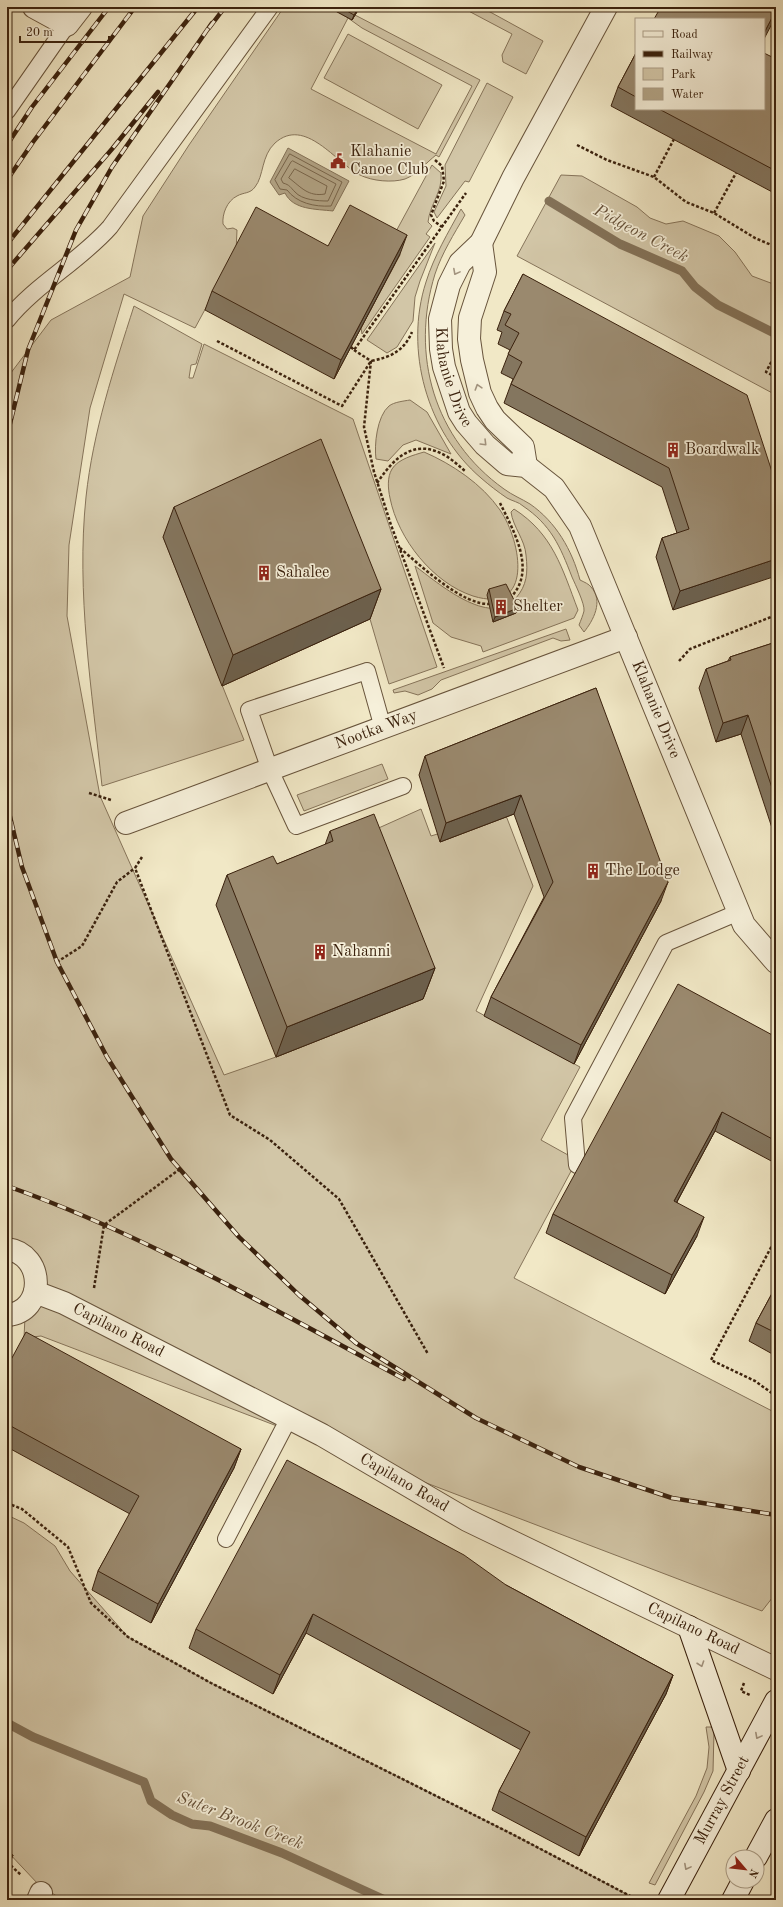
<svg xmlns="http://www.w3.org/2000/svg" width="783" height="1907" viewBox="0 0 783 1907" font-family="'Old Standard TT',serif">
  <rect width="100%" height="100%" fill="#f1e8c6"/>
  <filter id="stains"><feTurbulence type="fractalNoise" baseFrequency=".005" numOctaves="4"/><feColorMatrix values="0 0 0 0 .2 0 0 0 0 .09 0 0 0 0 .02 0 0 0 .5 -.17"/></filter>
  <radialGradient id="worn" r=".72"><stop offset=".6" stop-color="#630" stop-opacity="0"/><stop offset="1" stop-color="#630" stop-opacity=".3"/></radialGradient>
  <g fill="#d2c6a7" stroke="#86745a" fill-rule="evenodd">
    <path d="M284,7H332V9L352,20L355,15L480,80L439,157L436,155C427,162 416,175 405,179C392,183 372,181 360,175C336,163 305,116 275,143C261,156 264,176 255,187C250,194 244,192 237,196C227,201 222,214 223,224L227,229L233,228L237,230L236,252L195,328L124,294L90,408L69,545L67,616L100,796L224,1075L276,1057L419,999L363,835L421,809L431,836L505,813L533,886L476,1011L580,1067L541,1140L577,1160L514,1278L776,1413V1593L762,1611L41,1336L24,1338L28,1252L7,1241V378L51,320L130,277L143,216L189,145ZM348,18L362,28L472,86L436,154L311,89Z"/>
    <path d="M461,7H481L543,41L526,74L503,62L502,55L512,34Z"/>
    <path d="M348,34L442,85L418,129L324,78Z"/>
    <path d="M487,83L513,97L469,182L465,181L437,218L434,212L446,186L445,165Z"/>
    <path d="M432,165L441,173C443,191 430,204 428,222L432,226L426,234L430,237L362,334L361,328L400,255L387,248Z"/>
    <path d="M561,175L582,176L637,207L650,218L666,224L683,221L719,236L735,252L752,276L776,285V395L517,256Z"/>
    <path d="M461,209L465,215C454,234 442,253 435,274C410,355 434,439 504,489C512,495 522,499 530,504C556,522 572,550 580,580C584,582 589,584 591,587C604,601 593,621 584,632L579,625C581,620 583,615 584,611C585,604 575,584 572,577C560,546 551,525 523,506C519,502 512,501 507,498C498,492 489,485 481,478C427,432 404,350 426,282C434,256 448,233 461,209Z"/>
    <path d="M435,243L420,281L415,297L413,321L397,347L387,353L367,340Z"/>
    <path d="M134,306L202,344L196,364L191,365L189,378H193L204,344L353,419L437,667L389,684L370,619L163,537L244,740L102,786C92,691 76,593 86,497C93,431 114,369 134,306Z"/>
    <path d="M410,400L427,412L451,454L416,440L403,445L388,461L376,459C374,445 377,416 389,406C394,402 404,401 410,400Z"/>
    <path d="M424,452C452,464 482,484 500,510C522,542 534,615 473,596C433,583 398,539 390,498C388,489 387,477 392,469C398,459 414,455 424,452Z"/>
    <path d="M514,509C553,534 562,568 578,610L574,618L483,652L481,646L451,637L433,623L415,566C437,582 490,629 516,598C527,585 528,573 526,555C525,540 513,527 511,512Z"/>
    <path d="M566,629L570,640L561,641L553,638L441,680L432,689L418,695L405,691L394,693L393,690Z"/>
    <path d="M382,764L388,779L304,811L297,795Z"/>
    <path d="M7,1515L24,1523L55,1546L70,1571L128,1637L211,1683L512,1834L628,1895L625,1900H63L39,1885L7,1851Z"/>
    <path d="M706,1727H712L714,1732L713,1771L704,1792L655,1885L649,1883L696,1796L707,1768L709,1747Z"/>
  </g>
  <path fill="#b3a587" stroke="#837157" d="M288,148L349,181L333,211C316,209 293,210 285,193L279,195L270,182Z"/>
  <g fill="none" stroke-linecap="round" stroke-linejoin="round">
    <g stroke="#77644a" stroke-width="1">
      <path d="M290,154L342,182L331,206C314,207 297,203 287,190L280,189L275,180Z"/>
      <path d="M293,161L336,184L328,201C318,201 302,200 295,192C290,187 290,185 283,183L281,179L291,162Z"/>
      <path d="M295,169L327,186L325,194C308,197 301,187 289,178Z"/>
    </g>
    <g stroke="#837157" stroke-width="9">
      <path d="M549,201L620,244L682,271L695,287L718,305L776,334"/>
      <path d="M7,1723L33,1737L144,1782L151,1801L172,1815L192,1824L210,1826L282,1853L385,1900"/>
    </g>
    <g stroke="#68543c" stroke-width="18">
      <g id="service">
        <path d="M7,111L67,25"/>
        <path d="M7,320C36,284 79,262 110,227L270,7"/>
        <path d="M383,728L367,671L249,710L270,770L296,826L403,786"/>
        <path d="M577,1165L573,1118L666,943L739,912"/>
        <path d="M226,1539L289,1418"/>
      </g>
    </g>
    <g stroke="#68543c" stroke-width="24">
      <path id="pedestrian" d="M38,1900L41,1893"/>
    </g>
    <g stroke="#68543c" stroke-width="24">
      <g id="minor">
        <path d="M34,7L67,25L81,7"/>
        <path id="s1" d="M606,7L513,178L481,243L460,263L449,285L440,319L441,349L444,367L459,412L466,423L485,445L507,464L526,466L554,488L580,526L744,925L776,962"/>
        <path d="M481,243L485,272L470,318L469,339L472,360L480,393L487,408L495,420L523,447L526,466"/>
        <path id="s2" d="M126,823L626,637"/>
        <path d="M7,1249C45,1254 46,1312 7,1315"/>
        <path id="s3" d="M35,1292L64,1303L322,1435L467,1520L776,1669"/>
      </g>
    </g>
    <g stroke="#3b220e" stroke-width="24">
      <g id="secondary">
        <path d="M689,1627L739,1771"/>
        <path d="M756,1857L776,1820"/>
        <path id="s4" d="M669,1900L776,1701"/>
        <path d="M733,1900L743,1881"/>
      </g>
    </g>
    <g stroke="#3b220e" stroke-width="2.5" stroke-dasharray="3 2" stroke-linecap="butt">
      <path d="M577,145L607,160L654,177L686,202L714,213L755,238L776,247"/>
      <path d="M435,160L442,166L444,181L431,215L434,221L442,227"/>
      <path d="M654,177L674,139"/>
      <path d="M714,213L736,173"/>
      <path d="M217,341L342,406L371,361C391,357 404,351 412,332"/>
      <path d="M351,347L354,350L466,193"/>
      <path d="M354,350L371,361L364,427L374,472L391,525L444,668"/>
      <path d="M776,353L766,372L774,376L776,372"/>
      <path d="M377,483C394,458 414,437 446,456C453,460 459,466 465,471"/>
      <path d="M500,503C513,530 537,570 511,597"/>
      <path d="M400,548C421,566 463,606 491,604"/>
      <path d="M679,661L690,649L776,615"/>
      <path d="M89,793L111,800"/>
      <path d="M142,857L135,868L230,1115L270,1140L339,1199L428,1354"/>
      <path d="M57,962L82,946L117,882L135,868"/>
      <path d="M776,1238L711,1360L755,1381L776,1396"/>
      <path d="M94,1288L104,1225L180,1169"/>
      <path d="M7,1503L22,1509L68,1547L91,1603L128,1637L211,1683L512,1834L634,1898"/>
      <path d="M744,1683L741,1691L750,1695"/>
      <path d="M7,1862L21,1875"/>
      <path d="M770,1900L776,1889"/>
    </g>
    <use href="#service" stroke="#f6f0da" stroke-width="16"/>
    <use href="#pedestrian" stroke="#f6f0da" stroke-width="22"/>
    <use href="#minor" stroke="#f6f0da" stroke-width="22"/>
    <use href="#secondary" stroke="#f6f0da" stroke-width="22"/>
    <g stroke="#3b220e" stroke-width="4.5">
      <g id="rail">
        <path d="M209,28L225,7"/>
        <path d="M7,145L32,107L109,7"/>
        <path d="M7,180L33,142L135,7"/>
        <path d="M7,244L198,7"/>
        <path d="M7,270L112,149L158,92"/>
        <path d="M7,436L28,350L76,230L112,167L212,23"/>
        <path d="M7,804L22,867L57,962L107,1057L171,1159L239,1237L299,1295L356,1343L476,1418L579,1467L672,1498L776,1515"/>
        <path d="M7,1186C146,1235 274,1310 404,1379"/>
      </g>
    </g>
    <use href="#rail" stroke="#f6f0da" stroke-width="3" stroke-dasharray="9" stroke-linecap="butt"/>
  </g>
  <g fill="#84765f" stroke="#3b220e">
    <path d="M328,7H360L352,20Z"/>
    <path d="M636,53V109H764L776,59V194L611,106L618,87Z"/>
    <path d="M328,246L400,254L334,379L205,310L212,291Z"/>
    <path d="M523,274L776,484L673,610L656,557L662,538L677,533L662,487L504,403L511,384L513,379L501,373L510,350L498,344L502,332L497,330L504,311Z"/>
    <path d="M174,507L381,589L370,619L222,686L163,537Z"/>
    <path d="M489,589L518,608L516,613L493,622L487,595Z"/>
    <path d="M776,642V840L741,734L716,742L699,688L706,669L728,661L730,657Z"/>
    <path d="M596,688L661,901L574,1064L484,1016L491,997L544,897L514,814L440,842L419,775L425,756Z"/>
    <path d="M330,831L435,968L423,999L276,1057L216,905L227,875L277,864L325,845Z"/>
    <path d="M776,1037V1160L775,1163L715,1131L677,1202L697,1236L665,1294L546,1233L553,1214Z"/>
    <path d="M776,1286V1356L749,1341L756,1323Z"/>
    <path d="M7,1367L241,1449L234,1468L151,1623L92,1590L98,1571L130,1514L7,1447Z"/>
    <path d="M506,1585L673,1675L666,1694L579,1856L492,1810L499,1791L521,1750L306,1633L273,1694L189,1648L196,1629Z"/>
  </g>
  <g fill="#6c604d" stroke="#3b220e">
    <path d="M359,7H360L352,20L354,15Z"/>
    <path d="M776,10V16L764,39V33Z"/>
    <path d="M407,235L400,254L334,379L341,360Z"/>
    <path d="M776,559V576L673,610L680,591Z"/>
    <path d="M381,589L370,619L222,686L233,655Z"/>
    <path d="M518,608L516,613L493,622L495,617Z"/>
    <path d="M748,715L741,734L716,742L723,723Z"/>
    <path d="M521,795L514,814L440,842L446,823Z"/>
    <path d="M668,882L661,901L574,1064L581,1045Z"/>
    <path d="M435,968L423,999L276,1057L287,1027Z"/>
    <path d="M722,1112L715,1131L667,1220L674,1201Z"/>
    <path d="M704,1217L697,1236L665,1294L672,1275Z"/>
    <path d="M241,1449L234,1468L151,1623L158,1604Z"/>
    <path d="M313,1614L306,1633L273,1694L280,1675Z"/>
    <path d="M673,1675L666,1694L579,1856L586,1837Z"/>
    <path d="M13,1855L7,1871V1866Z"/>
  </g>
  <g fill="#9a896e" stroke="#3b220e">
    <path d="M340,7H359L354,15Z"/>
    <path d="M661,7H776V10L764,33V19H654Z"/>
    <path d="M7,31L10,33L7,39Z"/>
    <path d="M636,53V97L618,87Z"/>
    <path d="M764,53L776,59V171L659,109H764Z"/>
    <path d="M350,205L407,235L341,360L212,291L256,207L328,246Z"/>
    <path d="M523,274L747,395L776,484V559L680,591L662,538L689,529L669,468L511,384L522,362L508,354L519,333L505,325L511,314L504,311Z"/>
    <path d="M321,439L381,589L233,655L174,507Z"/>
    <path d="M506,584L518,608L495,617L489,589Z"/>
    <path d="M776,642V800L748,715L723,723L706,669L731,660L730,657Z"/>
    <path d="M596,688L668,882L581,1045L491,997L553,882L521,795L446,823L425,756Z"/>
    <path d="M374,814L435,968L287,1027L227,875L273,856L277,864L333,841L330,831Z"/>
    <path d="M678,984L776,1037V1141L722,1112L674,1201L704,1217L672,1275L553,1214Z"/>
    <path d="M776,1286V1333L756,1323Z"/>
    <path d="M26,1332L241,1449L158,1604L98,1571L139,1496L7,1424V1367Z"/>
    <path d="M287,1460L464,1555L506,1585L673,1675L586,1837L499,1791L530,1732L313,1614L280,1675L196,1629Z"/>
    <path d="M7,1852L13,1855L7,1866Z"/>
  </g>
  <defs><path id="oneway-chevron" d="M-2-3.5L2.5 0L-2 3.5" fill="none" stroke-width="1.6" stroke-linecap="round" stroke-linejoin="round"/></defs>
  <g stroke="#a2937e">
    <use href="#oneway-chevron" transform="translate(456 272) rotate(118)"/>
    <use href="#oneway-chevron" transform="translate(478 387) rotate(-107)"/>
    <use href="#oneway-chevron" transform="translate(484 443) rotate(45)"/>
    <use href="#oneway-chevron" transform="translate(701 1664) rotate(71)"/>
    <use href="#oneway-chevron" transform="translate(758 1736) rotate(118)"/>
    <use href="#oneway-chevron" transform="translate(687 1867) rotate(118)"/>
  </g>
  <defs>
    <g id="civic-bare" transform="scale(1.2)"><path d="M-.6-6.5H3V-4.5H.6V-3L4-1V1h2V6H-6V1h2V-1L-.6-3ZM-1.2 2.5V6h2.4V2.5Z" fill="#8f2418" stroke="#f6f0da" stroke-width="2.5" paint-order="stroke"/></g>
    <g id="building-bare" transform="scale(1.2)"><path d="M-4-6H4V6H1V3H-1V6H-4ZM-2.5-4.3h1.7v1.8h-1.7ZM.8-4.3h1.7v1.8H.8ZM-2.5-1h1.7V.8h-1.7ZM.8-1h1.7V.8H.8Z" fill="#8f2418" stroke="#f6f0da" stroke-width="2.5" paint-order="stroke"/></g>
  </defs>
  <g fill-rule="evenodd">
    <use href="#civic-bare" x="338" y="161"/>
    <use href="#building-bare" x="673" y="450"/>
    <use href="#building-bare" x="264" y="573"/>
    <use href="#building-bare" x="501" y="607"/>
    <use href="#building-bare" x="593" y="871"/>
    <use href="#building-bare" x="320" y="952"/>
  </g>
  <g text-anchor="middle" dominant-baseline="central" stroke-width="3.5" stroke-linejoin="round" paint-order="stroke">
    <g font-size="16" fill="#3b220e" stroke="#f6f0da" text-anchor="start">
      <text x="350" y="152">Klahanie<tspan x="350" dy="18">Canoe Club</tspan></text>
      <text x="685" y="450">Boardwalk</text>
      <text x="276" y="573">Sahalee</text>
      <text x="513" y="607">Shelter</text>
      <text x="605" y="871">The Lodge</text>
      <text x="332" y="952">Nahanni</text>
    </g>
    <g font-size="16" fill="#3b220e" stroke="#f6f0da">
      <text stroke="none"><textPath href="#s1" startOffset="416">Klahanie Drive</textPath></text>
      <text stroke="none"><textPath href="#s1" startOffset="822">Klahanie Drive</textPath></text>
      <text stroke="none"><textPath href="#s2" startOffset="267">Nootka Way</textPath></text>
      <text stroke="none"><textPath href="#s3" startOffset="92">Capilano Road</textPath></text>
      <text stroke="none"><textPath href="#s3" startOffset="416">Capilano Road</textPath></text>
      <text stroke="none"><textPath href="#s3" startOffset="740">Capilano Road</textPath></text>
      <text stroke="none"><textPath href="#s4" startOffset="113">Murray Street</textPath></text>
    </g>
    <g font-size="17" font-style="italic" fill="#655038" stroke="#f6f0da">
      <text transform="translate(641 234) rotate(28)">Pidgeon Creek</text>
      <text transform="translate(240 1821) rotate(21)">Suter Brook Creek</text>
    </g>
  </g>
  <rect width="783" height="1907" fill="none" stroke="#f1e8c6" stroke-width="24"/>
  <rect x="8" y="8" width="767" height="1891" fill="none" stroke="#3b220e" stroke-width="2"/>
  <rect x="12" y="12" width="759" height="1883" fill="none" stroke="#3b220e"/>
  <rect x="635" y="18" width="130" height="92" fill="#f6f0da" stroke="#ab9e88"/>
  <rect x="643" y="31" width="20" height="6" fill="#f6f0da" stroke="#ab9e88"/>
  <text x="671" y="38" font-size="12" fill="#3b220e">Road</text>
  <rect x="643" y="51" width="20" height="6" fill="#3b220e" stroke="#ab9e88"/>
  <text x="671" y="58" font-size="12" fill="#3b220e">Railway</text>
  <rect x="643" y="68" width="20" height="12" fill="#d2c6a7" stroke="#ab9e88"/>
  <text x="671" y="78" font-size="12" fill="#3b220e">Park</text>
  <rect x="643" y="88" width="20" height="12" fill="#b3a587" stroke="#ab9e88"/>
  <text x="671" y="98" font-size="12" fill="#3b220e">Water</text>
  <g transform="translate(745 1869) rotate(118)"><circle r="19" fill="#f6f0da" stroke="#ab9e88"/>
  <path d="M0-3L7 15L0 10L-7 15Z" fill="#8f2418"/>
  <text y="-6" font-size="11" font-weight="bold" text-anchor="middle" fill="#3b220e">N</text>
  </g>
  <path d="M20 36v6h89v-6" fill="none" stroke="#3b220e" stroke-width="2"/>
  <text x="26" y="36" font-size="12" fill="#3b220e" stroke="#f6f0da" stroke-width="3" paint-order="stroke">20 m</text>
  <rect width="100%" height="100%" filter="url(#stains)"/>
  <rect width="100%" height="100%" fill="url(#worn)"/>
</svg>
